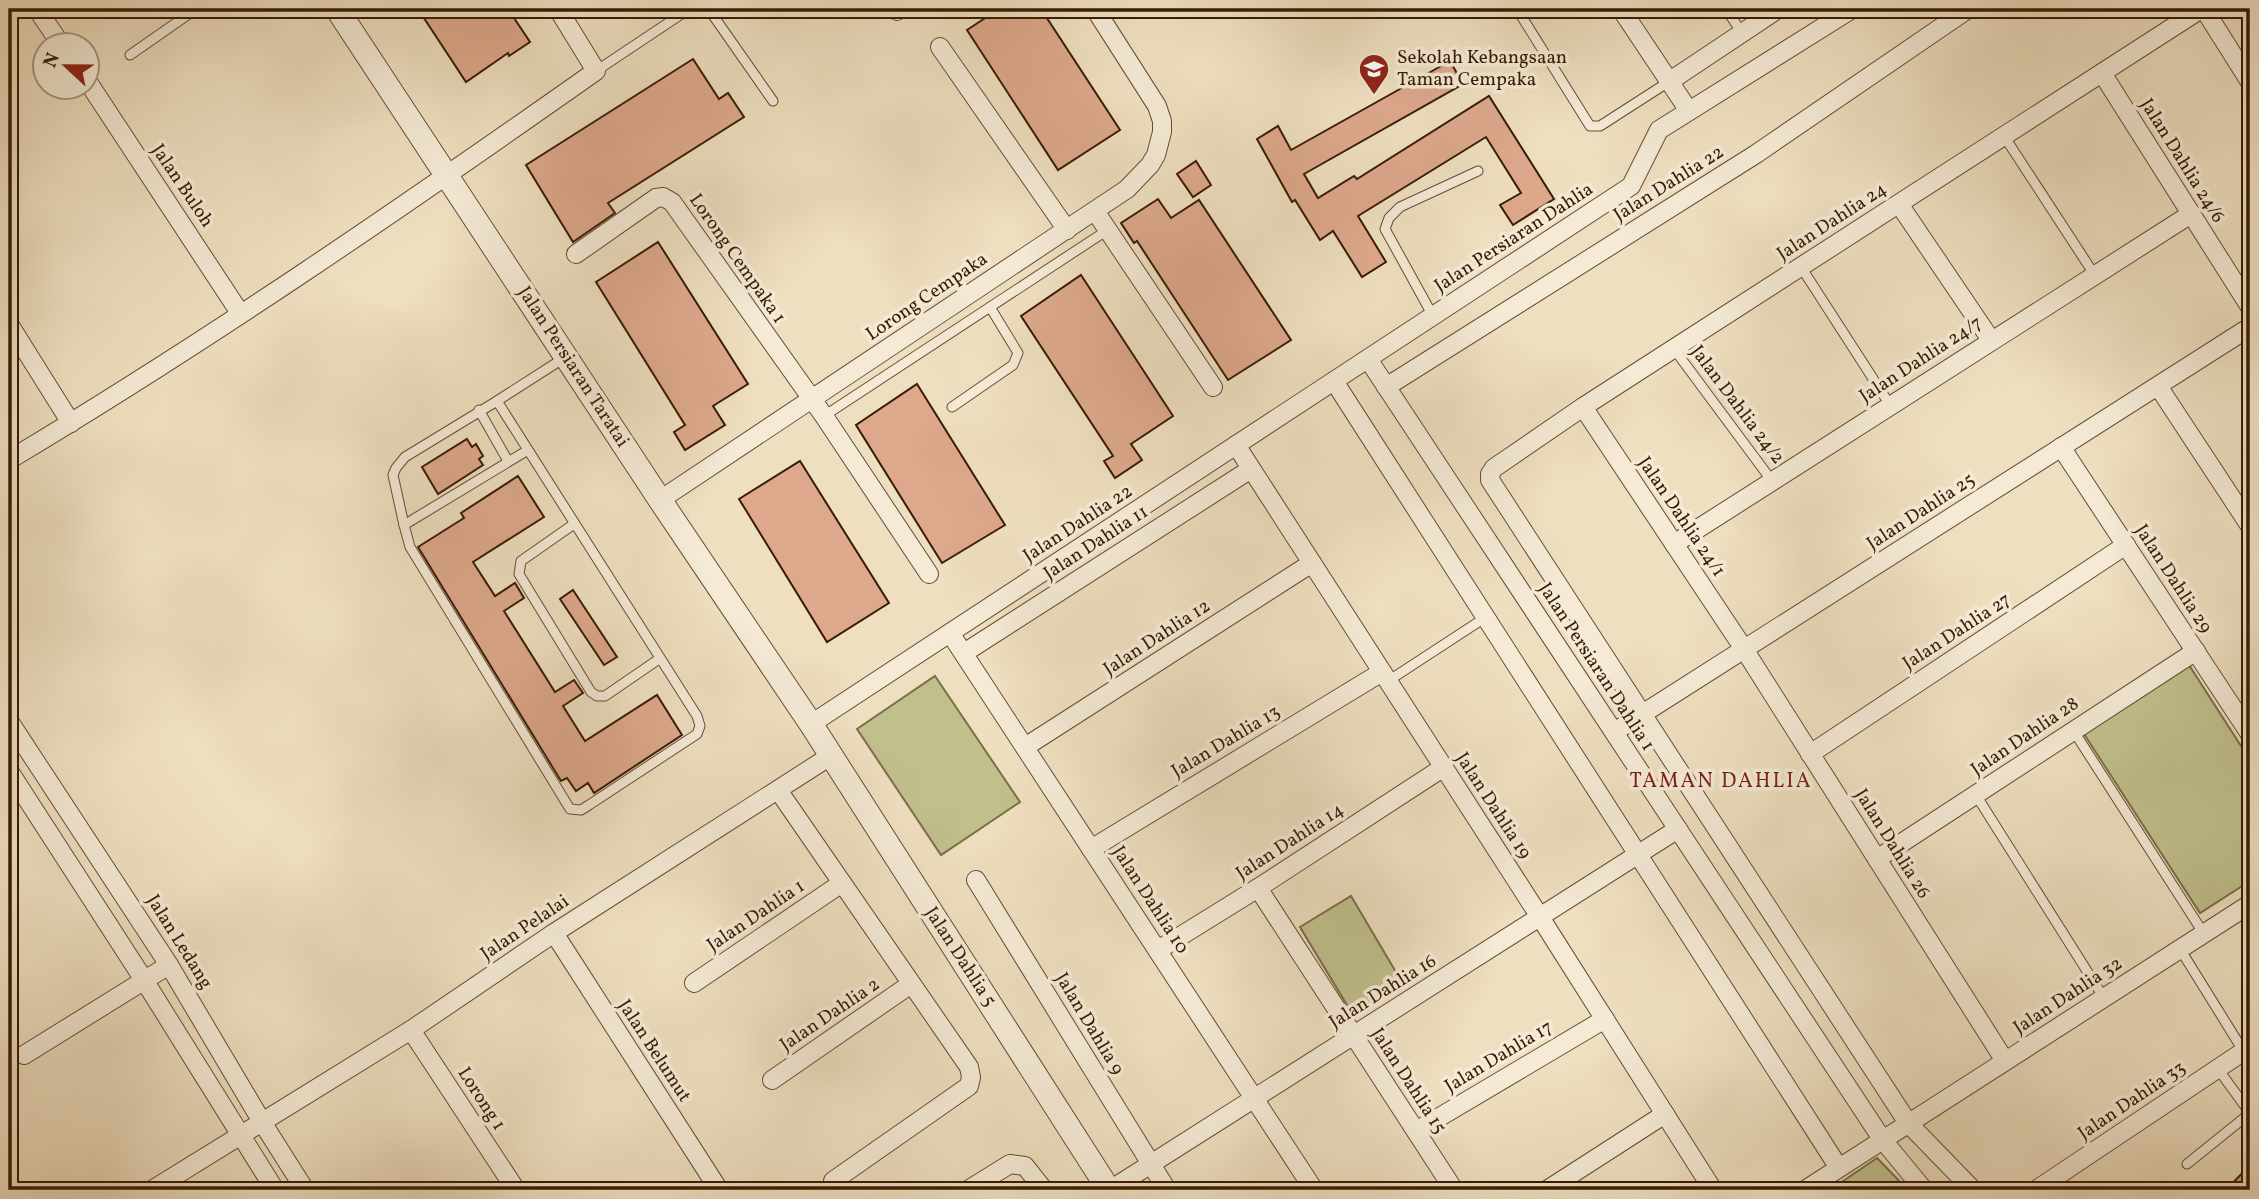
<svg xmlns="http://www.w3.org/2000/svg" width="2259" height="1199" viewBox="0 0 2259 1199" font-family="Vollkorn,serif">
  <rect width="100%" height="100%" fill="#eedfc0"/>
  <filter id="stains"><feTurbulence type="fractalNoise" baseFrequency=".00286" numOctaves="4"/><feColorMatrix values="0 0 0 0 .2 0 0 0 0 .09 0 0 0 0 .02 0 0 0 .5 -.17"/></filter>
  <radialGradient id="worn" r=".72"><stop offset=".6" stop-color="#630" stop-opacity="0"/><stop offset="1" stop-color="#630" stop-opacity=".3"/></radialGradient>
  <g fill="#c0c08d" stroke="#7c6e48" stroke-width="2">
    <path d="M2189,665L2250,760V881L2200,913L2084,734Z"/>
    <path d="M935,676L1020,802L941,855L857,729Z"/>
    <path d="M1351,896L1403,984L1353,1015L1300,927Z"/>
    <path d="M1877,1158L1908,1190H1830Z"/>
  </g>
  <g fill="#dda88c" stroke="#381b04" stroke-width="2">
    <path d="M418,9H508L530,42L509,56L508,53L466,82Z"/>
    <path d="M999,9H1041L1120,130L1058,170L967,30Z"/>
    <path d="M693,59L719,99L728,93L744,117L608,203L615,213L573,242L526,165Z"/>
    <path d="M1450,61L1463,84L1304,174L1318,198L1354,176L1357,179L1489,96L1554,199L1513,225L1500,205L1521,193L1486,137L1358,216L1386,262L1362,277L1333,231L1320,240L1295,200L1292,202L1257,139L1278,126L1291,150Z"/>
    <path d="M1196,161L1211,185L1193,197L1177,174Z"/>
    <path d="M1158,199L1171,218L1199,200L1291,340L1228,380L1137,241L1134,243L1121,223Z"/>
    <path d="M658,242L748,384L713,406L725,425L685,450L674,432L685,425L596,282Z"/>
    <path d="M1081,275L1173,416L1131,444L1142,460L1115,478L1104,461L1113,456L1021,316Z"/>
    <path d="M917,384L1005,525L942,563L856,425Z"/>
    <path d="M467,439L472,447L476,444L483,456L479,459L483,465L438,494L422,467Z"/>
    <path d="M800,461L889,603L827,642L739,499Z"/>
    <path d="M518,476L544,517L473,562L495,596L515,583L524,598L504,611L555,692L574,680L583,693L563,706L585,741L657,695L682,735L594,793L588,783L576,791L567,778L561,781L418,547L464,518L461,513Z"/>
    <path d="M573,590L617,657L604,665L560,599Z"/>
    <path d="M2250,1165V1190H2226Z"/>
  </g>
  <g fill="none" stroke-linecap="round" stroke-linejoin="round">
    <g stroke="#664c33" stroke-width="11">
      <g id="service">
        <path d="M704,9L710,11L773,101"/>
        <path d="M1517,9L1590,126H1600L1670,81"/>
        <path d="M1726,9L1742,33"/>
        <path d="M130,55L196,9"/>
        <path d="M596,71L689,9"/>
        <path d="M2004,136L2094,274"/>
        <path d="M1801,267L1890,405"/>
        <path d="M1433,316L1385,229L1389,218L1400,207L1478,171"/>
        <path d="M1674,349L1772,481"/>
        <path d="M497,401L405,457L396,468L393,475L404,525L528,450"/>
        <path d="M952,407L1013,365L1018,353L990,307"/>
        <path d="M479,410L508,461"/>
        <path d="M824,416L1106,231"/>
        <path d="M574,524L521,561L519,574L591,692L597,696H605L659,659"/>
        <path d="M404,525L410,547L570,809L581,810L589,805L697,734L700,726L697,716L497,401L564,358"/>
        <path d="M1388,681L1486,617"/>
        <path d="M2073,730L2204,934"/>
        <path d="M1976,795L2104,998"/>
        <path d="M2180,949L2244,1052"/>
        <path d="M2218,1069L2250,1113"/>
        <path d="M2187,1164L2249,1114"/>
      </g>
    </g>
    <g stroke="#664c33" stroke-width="20">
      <g id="minor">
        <path d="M37,9L62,46"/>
        <path d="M1621,9L1689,111"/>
        <path d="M2204,9L2250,82"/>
        <path d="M897,11L900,9"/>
        <path d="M940,47L1067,230"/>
        <path d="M2102,73L2250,307"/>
        <path d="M1670,81L1778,9"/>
        <path d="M88,82L240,313"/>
        <path d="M1899,204L1991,340"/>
        <path d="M1095,211L1213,387"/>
        <path d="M576,254L656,198L663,197L672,202L824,416L929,574"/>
        <path d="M9,324L71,423"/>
        <path d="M1368,359L1882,1139L1924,1190"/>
        <path d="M1334,381L1839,1168"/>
        <path d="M2158,386L2250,526"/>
        <path d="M1386,387L1756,154L1968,9"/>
        <path d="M1583,407L1744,649L2005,1061"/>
        <path d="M1236,445L1540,917L1713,1190"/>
        <path d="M2061,447L2250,734"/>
        <path d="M9,460C210,340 404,206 596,71L558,9"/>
        <path d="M660,500L1127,189L1150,165L1156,155L1162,132V121L1157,106L1095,9"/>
        <path d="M1674,544L2191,214"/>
        <path d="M950,633L1314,1190"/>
        <path d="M964,653L1251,469"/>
        <path d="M9,721L169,965L262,1122L305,1190"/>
        <path d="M811,724L1631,186L1659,130L1852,9"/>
        <path d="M1614,732L2250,327"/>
        <path d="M1025,747L1312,563"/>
        <path d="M1810,754L2126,545"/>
        <path d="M9,771L144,980L275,1190"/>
        <path d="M778,790L969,1067L971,1077L969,1086L833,1181"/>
        <path d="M1091,849L1382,672"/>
        <path d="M1877,859L2196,651"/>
        <path d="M976,880L1167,1190"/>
        <path d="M1258,888L1454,1190"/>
        <path d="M554,933L719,1190"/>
        <path d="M1158,950L1258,888L1444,767"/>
        <path d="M694,983L842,883"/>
        <path d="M411,1030L516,1190"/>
        <path d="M24,1055L169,965"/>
        <path d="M772,1080L911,984"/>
        <path d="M1416,1131L1605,1019"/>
        <path d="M152,1190L411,1030L554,933L832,755"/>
        <path d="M968,1190L1010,1164L1025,1166L1044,1190"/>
        <path d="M1110,1190L1678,829"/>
        <path d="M1547,1190L1665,1114"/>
        <path d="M1805,1190L2250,904"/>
        <path d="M1973,1190L1908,1123L1490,480V474L1494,468L1583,407L2201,9"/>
        <path d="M2036,1190L2250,1047"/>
      </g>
    </g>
    <g stroke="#664c33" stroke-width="25">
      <path id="tertiary" d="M337,9L660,500L811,724L1109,1190"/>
    </g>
    <use href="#service" stroke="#f4ead6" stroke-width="9"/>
    <use href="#minor" stroke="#f4ead6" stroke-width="18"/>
    <use href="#tertiary" stroke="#f4ead6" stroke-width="23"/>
  </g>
  <defs>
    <g id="school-pin" transform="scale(1.575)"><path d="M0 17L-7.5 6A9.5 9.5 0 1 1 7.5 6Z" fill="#8f2418" stroke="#f4ead6"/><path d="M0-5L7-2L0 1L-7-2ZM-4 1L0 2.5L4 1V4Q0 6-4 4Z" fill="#fff"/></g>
  </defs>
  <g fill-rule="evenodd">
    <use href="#school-pin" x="1374" y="69"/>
  </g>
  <g text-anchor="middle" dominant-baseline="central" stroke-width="7" stroke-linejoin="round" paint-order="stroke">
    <g font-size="19" fill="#381b04" stroke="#f4ead6" text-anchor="start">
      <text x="1397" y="58">Sekolah Kebangsaan<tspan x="1397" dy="22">Taman Cempaka</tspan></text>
    </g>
    <g font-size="19" fill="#381b04" stroke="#f4ead6">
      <text transform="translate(2182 161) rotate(58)">Jalan Dahlia 24/6</text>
      <text transform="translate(1669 184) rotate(-32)">Jalan Dahlia 22</text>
      <text transform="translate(182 186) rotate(56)">Jalan Buloh</text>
      <text transform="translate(1832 222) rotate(-33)">Jalan Dahlia 24</text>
      <text transform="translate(1514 238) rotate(-33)">Jalan Persiaran Dahlia</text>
      <text transform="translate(737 259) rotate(55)">Lorong Cempaka 1</text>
      <text transform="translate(927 297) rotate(-34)">Lorong Cempaka</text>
      <text transform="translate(1921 360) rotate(-33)">Jalan Dahlia 24/7</text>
      <text transform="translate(573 367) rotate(57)">Jalan Persiaran Taratai</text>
      <text transform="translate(1737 405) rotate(53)">Jalan Dahlia 24/2</text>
      <text transform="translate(1921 512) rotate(-33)">Jalan Dahlia 25</text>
      <text transform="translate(1681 517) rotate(56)">Jalan Dahlia 24/1</text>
      <text transform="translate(1078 524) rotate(-33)">Jalan Dahlia 22</text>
      <text transform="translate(1096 543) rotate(-33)">Jalan Dahlia 11</text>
      <text transform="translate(2173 579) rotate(57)">Jalan Dahlia 29</text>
      <text transform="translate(1957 632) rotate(-33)">Jalan Dahlia 27</text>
      <text transform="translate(1157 638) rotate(-33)">Jalan Dahlia 12</text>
      <text transform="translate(1596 667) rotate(57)">Jalan Persiaran Dahlia 1</text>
      <text transform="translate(2025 737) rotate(-34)">Jalan Dahlia 28</text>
      <text transform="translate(1226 742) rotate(-31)">Jalan Dahlia 13</text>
      <text transform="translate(1493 806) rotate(57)">Jalan Dahlia 19</text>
      <text transform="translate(1290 842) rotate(-33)">Jalan Dahlia 14</text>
      <text transform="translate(1892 844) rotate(58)">Jalan Dahlia 26</text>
      <text transform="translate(1150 900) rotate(57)">Jalan Dahlia 10</text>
      <text transform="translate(756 916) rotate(-34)">Jalan Dahlia 1</text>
      <text transform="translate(525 928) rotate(-34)">Jalan Pelalai</text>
      <text transform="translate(179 942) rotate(58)">Jalan Ledang</text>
      <text transform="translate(960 957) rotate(57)">Jalan Dahlia 5</text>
      <text transform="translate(1383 992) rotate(-32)">Jalan Dahlia 16</text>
      <text transform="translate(2068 996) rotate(-33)">Jalan Dahlia 32</text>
      <text transform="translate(830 1015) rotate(-34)">Jalan Dahlia 2</text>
      <text transform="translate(1089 1024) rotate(59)">Jalan Dahlia 9</text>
      <text transform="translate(654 1051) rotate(57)">Jalan Belumut</text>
      <text transform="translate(1499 1057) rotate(-31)">Jalan Dahlia 17</text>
      <text transform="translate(1408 1081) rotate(57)">Jalan Dahlia 15</text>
      <text transform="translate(481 1099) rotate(57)">Lorong 1</text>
      <text transform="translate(2132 1101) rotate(-34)">Jalan Dahlia 33</text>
    </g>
    <g font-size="21" letter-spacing="2" fill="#7a1f14" stroke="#f4ead6">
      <text x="1721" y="781">TAMAN DAHLIA</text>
    </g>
  </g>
  <rect width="2259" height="1199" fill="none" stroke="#eedfc0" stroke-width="35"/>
  <rect x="10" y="10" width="2238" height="1178" fill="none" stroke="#381b04" stroke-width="3.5"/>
  <rect x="18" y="18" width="2224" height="1164" fill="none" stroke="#381b04" stroke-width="2"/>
  <g transform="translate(66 66) rotate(292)"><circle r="33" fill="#f4ead6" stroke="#a99782" stroke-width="2"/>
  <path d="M0-5L12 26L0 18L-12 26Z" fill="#8f2418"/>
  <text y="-10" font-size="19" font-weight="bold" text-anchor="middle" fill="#381b04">N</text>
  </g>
  <rect width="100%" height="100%" filter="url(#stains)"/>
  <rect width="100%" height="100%" fill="url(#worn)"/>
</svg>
